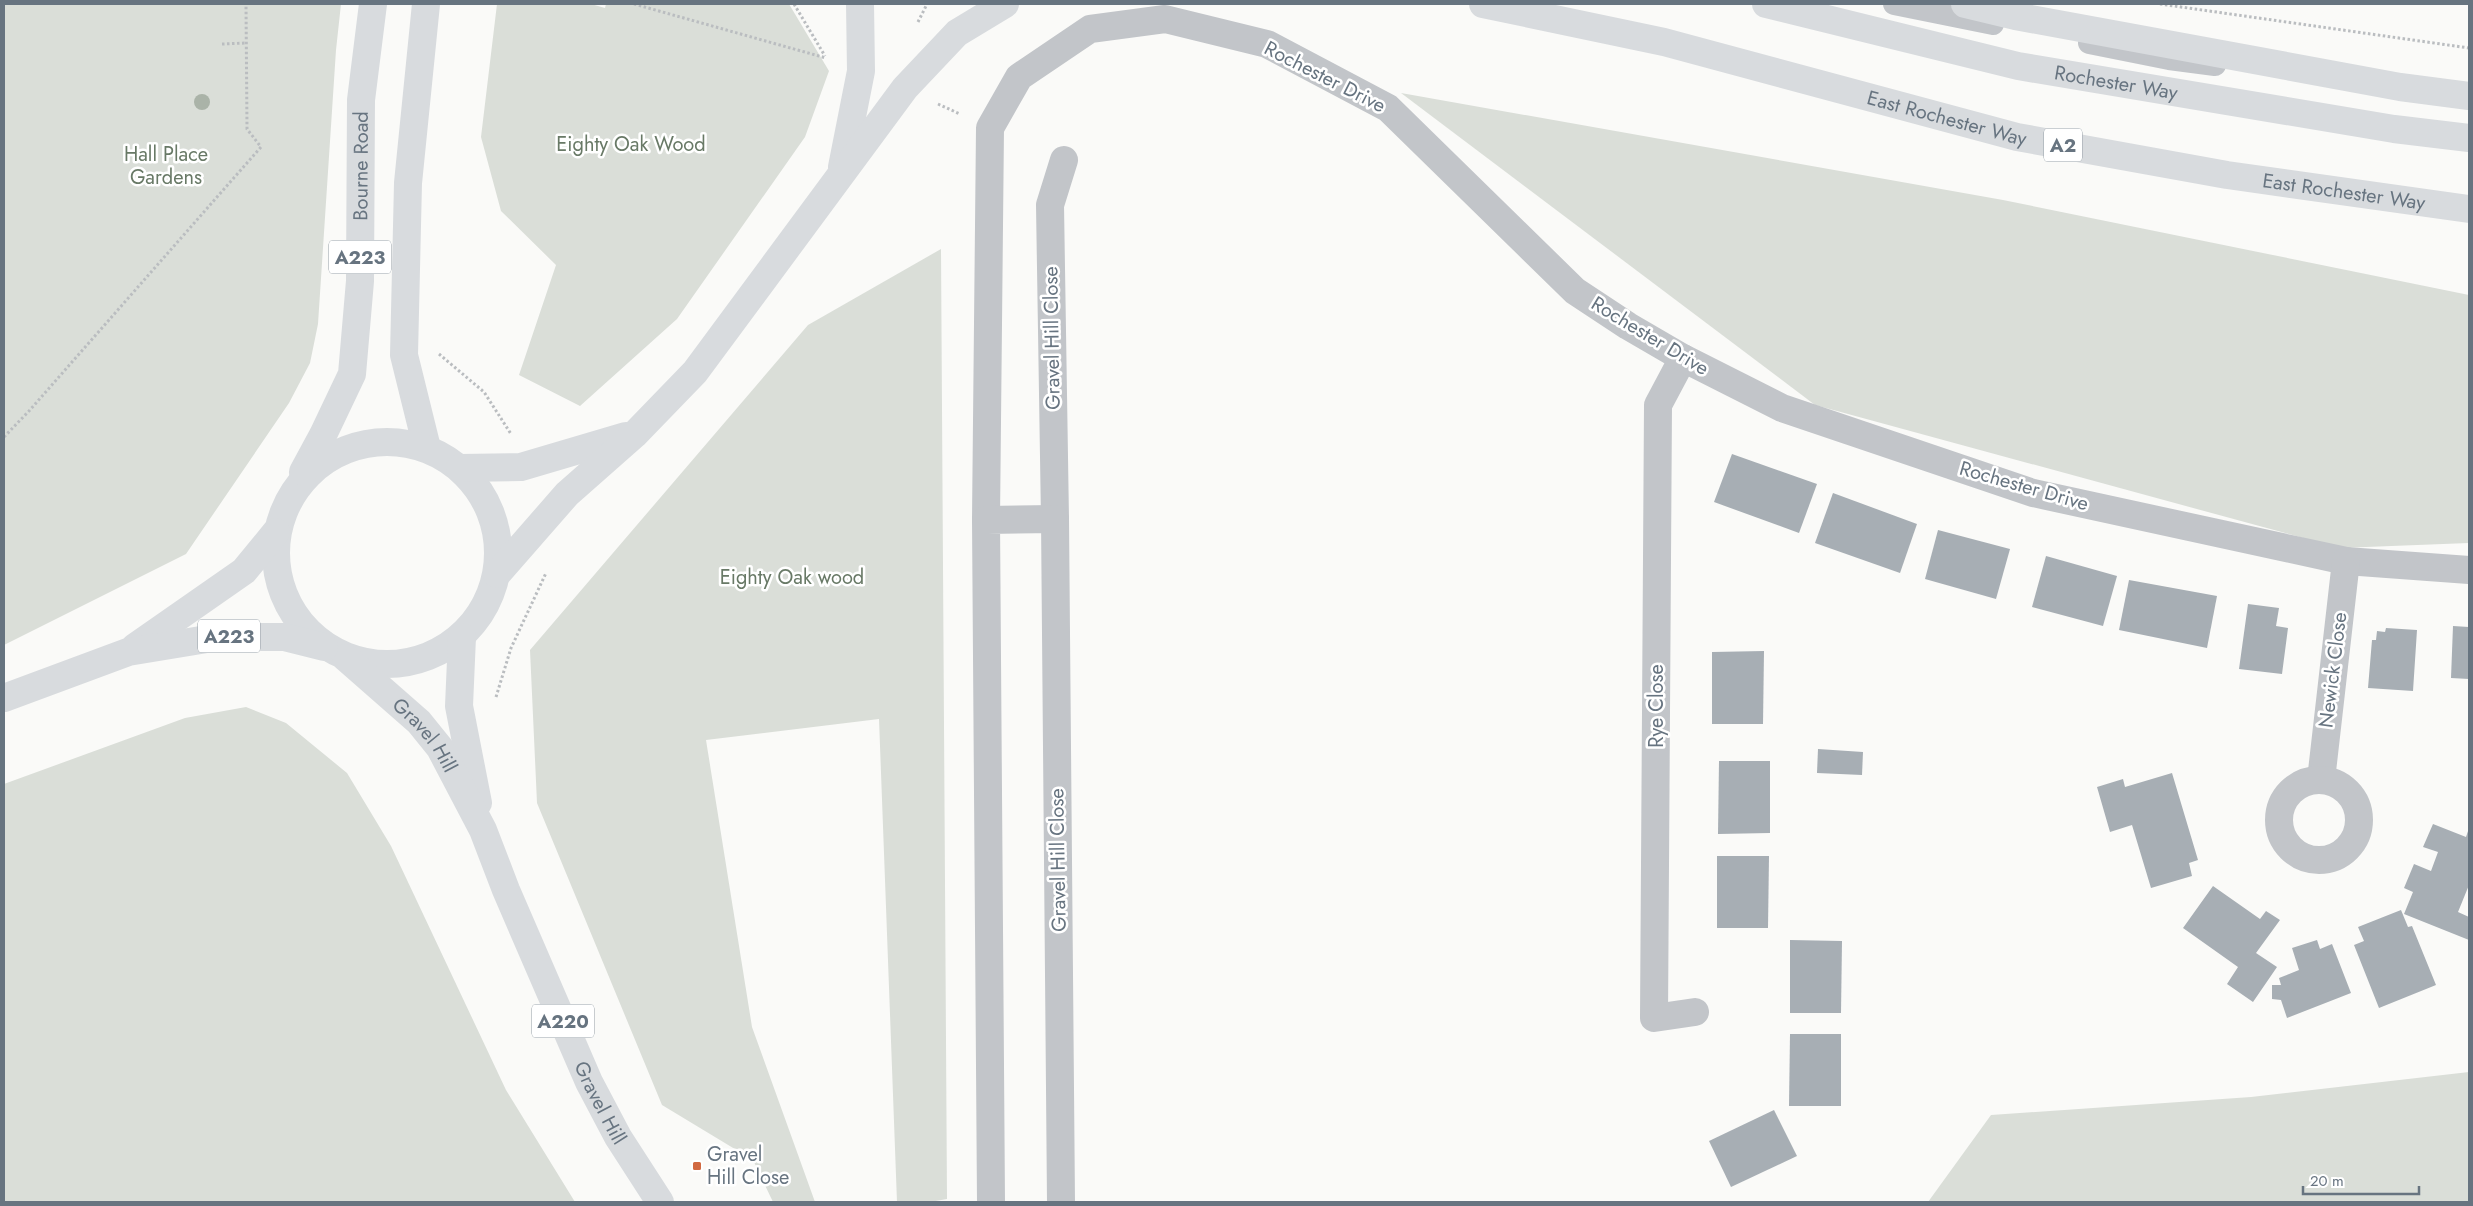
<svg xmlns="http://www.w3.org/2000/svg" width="2473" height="1206" viewBox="0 0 2473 1206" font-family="Jost,sans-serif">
  <rect width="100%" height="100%" fill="#fafaf8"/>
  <g fill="#daded8">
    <path d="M4,4H341L336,50L318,324L310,363L289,403L186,554L4,645Z"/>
    <path d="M497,4H591L605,8L606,4H789L829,71L805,137L677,319L580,406L519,375L556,265L501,211L481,137Z"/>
    <path d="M1401,93L2003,200L2469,295V543L2340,548L1815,405Z"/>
    <path d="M941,249L947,1199L930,1202H897L879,719L706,740L752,1027L815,1202H773L753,1160L662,1105L537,803L530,650L808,325Z"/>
    <path d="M246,707L286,723L347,773L391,846L506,1090L575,1202H4V784L185,718Z"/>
    <path d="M2469,1072V1202H1928L1991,1115L2251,1097Z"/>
  </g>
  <g fill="#a7aeb4">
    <path d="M1732,454L1817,484L1799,533L1714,502Z"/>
    <path d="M1833,493L1917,524L1900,573L1815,543Z"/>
    <path d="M1938,530L2010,549L1996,599L1925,579Z"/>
    <path d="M2046,556L2117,576L2103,626L2032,607Z"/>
    <path d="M2129,580L2217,596L2207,648L2119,630Z"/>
    <path d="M2248,604L2279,608L2276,626L2288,628L2282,674L2239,669Z"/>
    <path d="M2453,626L2469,627V679L2451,678Z"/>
    <path d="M2386,628L2417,630L2413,691L2368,688L2372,640H2376L2377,631L2385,632Z"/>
    <path d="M1764,651L1763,724H1712V652Z"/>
    <path d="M1818,749L1863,752L1862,775L1817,773Z"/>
    <path d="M1719,761H1770V833L1718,834Z"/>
    <path d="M2172,773L2198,860L2189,863L2192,876L2151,888L2132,825L2110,832L2097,787L2123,779L2125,787Z"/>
    <path d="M2433,824L2466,837L2469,828V885L2458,912L2469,917V940L2404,914L2413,892L2404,888L2414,864L2431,871L2438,852L2423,847Z"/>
    <path d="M1717,856H1769L1768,928H1717Z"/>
    <path d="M2213,886L2260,919L2266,911L2280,920L2256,953L2277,967L2253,1002L2227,984L2238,967L2183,928Z"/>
    <path d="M2401,910L2408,927L2412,926L2436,985L2379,1008L2354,945L2364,941L2358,927Z"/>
    <path d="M1790,940L1842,941L1841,1013H1790Z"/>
    <path d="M2317,940L2320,949L2332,944L2351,993L2287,1018L2281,1000L2272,999V985H2281L2279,978L2299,970L2292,948Z"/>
    <path d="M1790,1034H1841V1106H1789Z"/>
    <path d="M1774,1110L1797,1156L1731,1187L1709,1141Z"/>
  </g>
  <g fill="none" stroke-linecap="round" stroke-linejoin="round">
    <g stroke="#babdc0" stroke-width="3" stroke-dasharray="2.5 2.5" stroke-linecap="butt">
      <path d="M634,4L826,58"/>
      <path d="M794,4L825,56"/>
      <path d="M2160,4L2469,48"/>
      <path d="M918,22L927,4"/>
      <path d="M222,44L246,43"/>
      <path d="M938,104L960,114"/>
      <path d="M439,354L484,392L511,434"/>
      <path d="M4,437L29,411L261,147L247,129L246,4"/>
      <path d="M496,697L511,648L546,573"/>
    </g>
    <g stroke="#c2c5c9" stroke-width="22">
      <path d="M1894,4L1993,24"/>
      <path d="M2089,43L2169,59L2215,65"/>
    </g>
    <g stroke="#c2c5c9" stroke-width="28">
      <path d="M1683,358L1658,405L1654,1018L1695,1012"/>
      <path d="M1055,519L1050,205L1064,160"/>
      <path d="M986,520L990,128L1019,77L1090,29L1165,19L1267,44L1388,108L1575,291L1628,326L1683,358L1782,408L2033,493L2346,561L2469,570"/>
      <path d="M2321,780L2346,561"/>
      <circle cx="2319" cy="820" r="40"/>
      <path d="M991,1202L986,520L1055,519L1061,1202"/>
    </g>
    <g stroke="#d8dbde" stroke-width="28">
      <path d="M426,4L408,183L404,355L427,448"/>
      <circle cx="387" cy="553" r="111"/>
      <path id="s1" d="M303,472L323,435L352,374L360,281L361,100L373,4"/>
      <path d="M462,637L459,706L478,803"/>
      <path d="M135,647L244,571L276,532"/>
      <path id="s2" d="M346,658L419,722L440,748L483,830L506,890L589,1082L618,1137L660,1202"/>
      <path d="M4,698L128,652L219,637H284L324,647"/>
    </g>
    <g stroke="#d8dbde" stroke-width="28">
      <path id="s3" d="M1483,4L1664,42L2017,137L2227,175L2469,209"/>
      <path id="s4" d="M1766,4L2018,66L2394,129L2469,138"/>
      <path d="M1965,4L2015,16L2400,87L2469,96"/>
      <path d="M842,167L861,71L860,4"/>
      <path d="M460,468L521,467L626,436"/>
      <path d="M497,574L567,494L635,434L695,372L905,88L957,33L1005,4"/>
    </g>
  </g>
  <circle fill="#aab3a8" cx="202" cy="102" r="8"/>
  <rect fill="#d16941" stroke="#fff" stroke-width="2" x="692" y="1161" width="10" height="10" rx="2.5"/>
  <g text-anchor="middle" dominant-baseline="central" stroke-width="5" stroke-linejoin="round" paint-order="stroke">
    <g fill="#fff" stroke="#959ea6" stroke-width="1">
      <rect x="2044" y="128.5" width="38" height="33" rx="4"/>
      <rect x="329" y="240.5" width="62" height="33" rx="4"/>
      <rect x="198" y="619.5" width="62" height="33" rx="4"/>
      <rect x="532" y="1004.5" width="62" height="33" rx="4"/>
    </g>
    <g font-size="19" font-weight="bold" fill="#677480">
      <text x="2063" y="145">A2</text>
      <text x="360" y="257">A223</text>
      <text x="229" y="636">A223</text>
      <text x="563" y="1021">A220</text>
    </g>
    <g font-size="20" fill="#677480" stroke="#fff">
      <text transform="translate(1325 77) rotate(27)">Rochester Drive</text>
      <text stroke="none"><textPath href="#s4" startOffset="359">Rochester Way</textPath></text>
      <text stroke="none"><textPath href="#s3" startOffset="478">East Rochester Way</textPath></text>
      <text stroke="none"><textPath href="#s1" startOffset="318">Bourne Road</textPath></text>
      <text stroke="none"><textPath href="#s3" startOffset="882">East Rochester Way</textPath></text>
      <text transform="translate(1650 336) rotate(31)">Rochester Drive</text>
      <text transform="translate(1052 338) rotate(-91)">Gravel Hill Close</text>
      <text transform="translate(2024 486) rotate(16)">Rochester Drive</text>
      <text transform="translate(2333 670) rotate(-83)">Newick Close</text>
      <text transform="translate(1656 706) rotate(-90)">Rye Close</text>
      <text stroke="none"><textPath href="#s2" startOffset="111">Gravel Hill</textPath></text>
      <text transform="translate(1058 860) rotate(-91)">Gravel Hill Close</text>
      <text stroke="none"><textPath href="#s2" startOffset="520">Gravel Hill</textPath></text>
    </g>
    <g font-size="20" fill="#687966" stroke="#fff">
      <text x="631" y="144">Eighty Oak Wood</text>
      <text x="166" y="154">Hall Place<tspan x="166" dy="23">Gardens</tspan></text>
      <text x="792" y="577">Eighty Oak wood</text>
    </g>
    <g font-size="20" fill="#677480" stroke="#fff" text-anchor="start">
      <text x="707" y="1154">Gravel<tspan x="707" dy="23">Hill Close</tspan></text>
    </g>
  </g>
  <rect width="2473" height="1206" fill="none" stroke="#677480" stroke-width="10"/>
  <path d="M2303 1186v8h116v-8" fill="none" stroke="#677480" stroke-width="2.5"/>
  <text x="2310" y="1186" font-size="15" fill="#677480" stroke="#ffffff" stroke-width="4" paint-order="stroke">20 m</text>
</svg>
